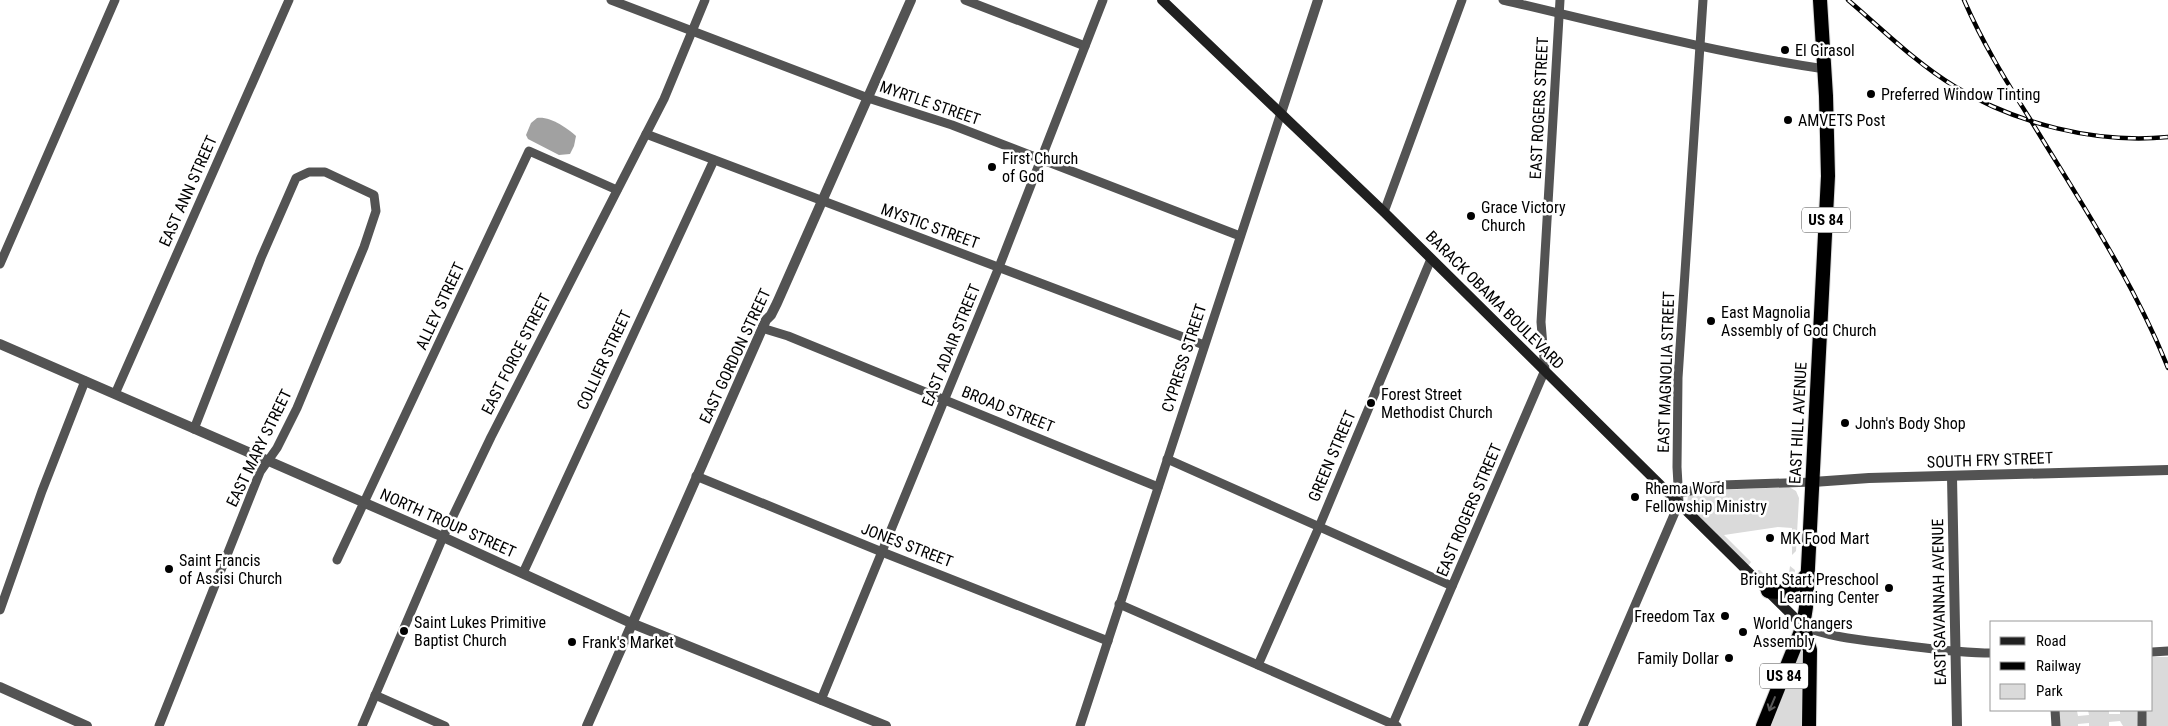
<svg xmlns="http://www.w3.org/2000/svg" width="2168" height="726" viewBox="0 0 2168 726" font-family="'Roboto Condensed',sans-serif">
  <rect width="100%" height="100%" fill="#fff"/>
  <g fill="#dadada">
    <path d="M1789,487L1796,491L1799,498L1796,551L1792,555V528L1778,527L1724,535L1751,562L1749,565H1747L1687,505L1688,495L1697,491Z"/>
    <path d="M1790,566L1795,570C1791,600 1771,587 1756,575L1758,570H1760L1770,580L1780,585L1788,580Z"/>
    <path d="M1799,645L1804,646L1801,726H1768Z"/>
    <path d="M2152,657H2168V726H2146L2145,710H2152Z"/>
    <path d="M2058,710L2077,711L2078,716L2089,715L2088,710H2109V714H2120V710H2137L2138,726H2123L2120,721L2109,722V726H2089V723L2078,724V726H2059Z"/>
  </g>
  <path fill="#a1a1a1" d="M537,118C550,116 567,128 576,136L574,146L570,154L559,155L528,139L526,135L531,123Z"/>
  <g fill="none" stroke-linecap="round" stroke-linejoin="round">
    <g stroke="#dbdbdb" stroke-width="16">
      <g id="trunk">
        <path d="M1768,591C1787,594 1795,587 1808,574"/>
        <path d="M1763,726L1803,626"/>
        <path d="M1809,726L1810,650L1803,626L1806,607L1828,176L1826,96L1820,0"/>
      </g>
    </g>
    <g stroke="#535353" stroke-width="9">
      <path d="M611,0L868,98L952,125L1240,236"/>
      <path d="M965,0L1085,46"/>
      <path d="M1503,0C1610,25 1716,53 1825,69"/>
      <path d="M646,134L1204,345"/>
      <path d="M1384,212L1462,0"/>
      <path d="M0,264L115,0"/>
      <path d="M762,328L788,336L1158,487"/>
      <path d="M115,394L289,0"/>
      <path d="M1167,459L1452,586"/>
      <path d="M696,476L882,552L1108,641"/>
      <path d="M1679,493L1722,485L1813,482"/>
      <path d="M337,560L529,151L617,190"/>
      <path d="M523,573L714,160"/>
      <path d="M1119,604L1397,726"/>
      <path d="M0,610L42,491L85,381"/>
      <path d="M1803,626C1832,638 1862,640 1893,644C1926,648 1958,653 1992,653"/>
      <path d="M2152,652L2168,651"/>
      <path d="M1258,665L1319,527L1431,259"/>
      <path d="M375,695L445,726"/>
      <path d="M821,700L999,267L1103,0"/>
      <path d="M2055,710L2056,726"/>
      <path d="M2142,710V726"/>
      <path d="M159,726L260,472L277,448L297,408L364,247L376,211L374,195L325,172H309L296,178L261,258L194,429"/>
      <path d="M362,726L443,537L491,437L646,134L664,99L705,0"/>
      <path d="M1080,726L1281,113"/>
      <path d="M1392,726L1545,370L1541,322L1560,0"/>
      <path d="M1583,726L1679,503L1677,467L1678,378L1703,0"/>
    </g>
    <g stroke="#535353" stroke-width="10">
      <path d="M1281,113L1318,0"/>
      <path d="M0,344L443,537L631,623L886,726"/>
      <path d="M1952,477L1957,726"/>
      <path d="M1813,482L1869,478L2168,470"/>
      <path d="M0,687L87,726"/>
      <path d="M587,726L766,320L771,315L777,303L911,0"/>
    </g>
    <path stroke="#202020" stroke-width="10" d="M1162,0L1384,212L1803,626"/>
    <use href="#trunk" stroke="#000" stroke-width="14"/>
    <g stroke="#000" stroke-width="4.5">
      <g id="rail">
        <path d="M1848,0C1882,29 1916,63 1954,86C2016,124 2096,144 2168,137"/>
        <path d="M1964,0C1982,42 2006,81 2030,119C2079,200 2133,280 2168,368"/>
      </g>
    </g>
    <use href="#rail" stroke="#fff" stroke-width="2.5" stroke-dasharray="8" stroke-linecap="butt"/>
  </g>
  <defs><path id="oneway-shaft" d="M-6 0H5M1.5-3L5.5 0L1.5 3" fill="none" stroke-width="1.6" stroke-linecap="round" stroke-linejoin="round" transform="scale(1.25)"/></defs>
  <use stroke="#595959" href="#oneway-shaft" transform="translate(1772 704) rotate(113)"/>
  <g fill="#000" stroke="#fff" stroke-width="2">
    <circle cx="1785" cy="50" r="5"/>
    <circle cx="1871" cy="94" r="5"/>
    <circle cx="1788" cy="120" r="5"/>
    <circle cx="992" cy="167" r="5"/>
    <circle cx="1471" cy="216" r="5"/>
    <circle cx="1711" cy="321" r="5"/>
    <circle cx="1371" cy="403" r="5"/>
    <circle cx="1845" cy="423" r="5"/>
    <circle cx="1635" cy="497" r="5"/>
    <circle cx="1770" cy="538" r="5"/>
    <circle cx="169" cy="569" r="5"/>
    <circle cx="1889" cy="588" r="5"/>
    <circle cx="1725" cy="616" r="5"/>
    <circle cx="404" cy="631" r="5"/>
    <circle cx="1743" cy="632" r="5"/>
    <circle cx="572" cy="642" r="5"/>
    <circle cx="1729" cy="658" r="5"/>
  </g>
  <g text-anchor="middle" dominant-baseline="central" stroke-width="5" stroke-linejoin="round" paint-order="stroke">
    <g fill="#fff" stroke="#4c4c4c" stroke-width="1">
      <rect x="1802" y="207.5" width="48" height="25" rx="4"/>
      <rect x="1760" y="663.5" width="48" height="25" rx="4"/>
    </g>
    <g font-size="15" font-weight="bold" fill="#000">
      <text x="1826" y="220">US 84</text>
      <text x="1784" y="676">US 84</text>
    </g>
    <g font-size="16" fill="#000" stroke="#fff" text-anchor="start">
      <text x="1795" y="50">El Girasol</text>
      <text x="1881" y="94">Preferred Window Tinting</text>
      <text x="1798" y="120">AMVETS Post</text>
      <text x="1002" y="158">First Church<tspan x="1002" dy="18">of God</tspan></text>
      <text x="1481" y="207">Grace Victory<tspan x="1481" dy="18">Church</tspan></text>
      <text x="1721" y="312">East Magnolia<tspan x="1721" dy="18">Assembly of God Church</tspan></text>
      <text x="1381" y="394">Forest Street<tspan x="1381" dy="18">Methodist Church</tspan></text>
      <text x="1855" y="423">John's Body Shop</text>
      <text x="1645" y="488">Rhema Word<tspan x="1645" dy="18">Fellowship Ministry</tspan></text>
      <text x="1780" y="538">MK Food Mart</text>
      <text x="179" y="560">Saint Francis<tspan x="179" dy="18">of Assisi Church</tspan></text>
      <text x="1879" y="579" text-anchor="end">Bright Start Preschool<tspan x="1879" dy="18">Learning Center</tspan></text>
      <text x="1715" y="616" text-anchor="end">Freedom Tax</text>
      <text x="414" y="622">Saint Lukes Primitive<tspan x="414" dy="18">Baptist Church</tspan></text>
      <text x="1753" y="623">World Changers<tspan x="1753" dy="18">Assembly</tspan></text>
      <text x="582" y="642">Frank's Market</text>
      <text x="1719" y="658" text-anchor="end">Family Dollar</text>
    </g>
    <g font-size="16" fill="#000" stroke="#fff">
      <text transform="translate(930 103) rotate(19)">MYRTLE STREET</text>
      <text transform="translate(1539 108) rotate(-87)">EAST ROGERS STREET</text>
      <text transform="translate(188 191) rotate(-66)">EAST ANN STREET</text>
      <text transform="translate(930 226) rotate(20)">MYSTIC STREET</text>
      <text transform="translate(1495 300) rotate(45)">BARACK OBAMA BOULEVARD</text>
      <text transform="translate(440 306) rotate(-65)">ALLEY STREET</text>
      <text transform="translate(951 345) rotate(-68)">EAST ADAIR STREET</text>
      <text transform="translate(516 354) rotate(-63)">EAST FORCE STREET</text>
      <text transform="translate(735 356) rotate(-65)">EAST GORDON STREET</text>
      <text transform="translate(1184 358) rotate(-72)">CYPRESS STREET</text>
      <text transform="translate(604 360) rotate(-65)">COLLIER STREET</text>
      <text transform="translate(1666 372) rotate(-88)">EAST MAGNOLIA STREET</text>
      <text transform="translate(1008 409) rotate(22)">BROAD STREET</text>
      <text transform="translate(1798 423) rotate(-87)">EAST HILL AVENUE</text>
      <text transform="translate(259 448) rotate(-64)">EAST MARY STREET</text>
      <text transform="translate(1332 456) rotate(-67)">GREEN STREET</text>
      <text transform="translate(1990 460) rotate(-2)">SOUTH FRY STREET</text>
      <text transform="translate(1469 510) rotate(-67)">EAST ROGERS STREET</text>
      <text transform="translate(448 523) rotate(24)">NORTH TROUP STREET</text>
      <text transform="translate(907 545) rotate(21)">JONES STREET</text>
      <text transform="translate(1939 602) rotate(-91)">EAST SAVANNAH AVENUE</text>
    </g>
  </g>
  <rect x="1990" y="621" width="162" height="90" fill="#ffffff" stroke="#999999"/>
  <rect x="2000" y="637" width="25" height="8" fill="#202020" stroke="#999999"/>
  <text x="2036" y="646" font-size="15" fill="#000000">Road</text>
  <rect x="2000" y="662" width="25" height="8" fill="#000000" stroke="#999999"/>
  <text x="2036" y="671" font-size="15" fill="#000000">Railway</text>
  <rect x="2000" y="684" width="25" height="15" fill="#dadada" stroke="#999999"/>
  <text x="2036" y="696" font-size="15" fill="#000000">Park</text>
</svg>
